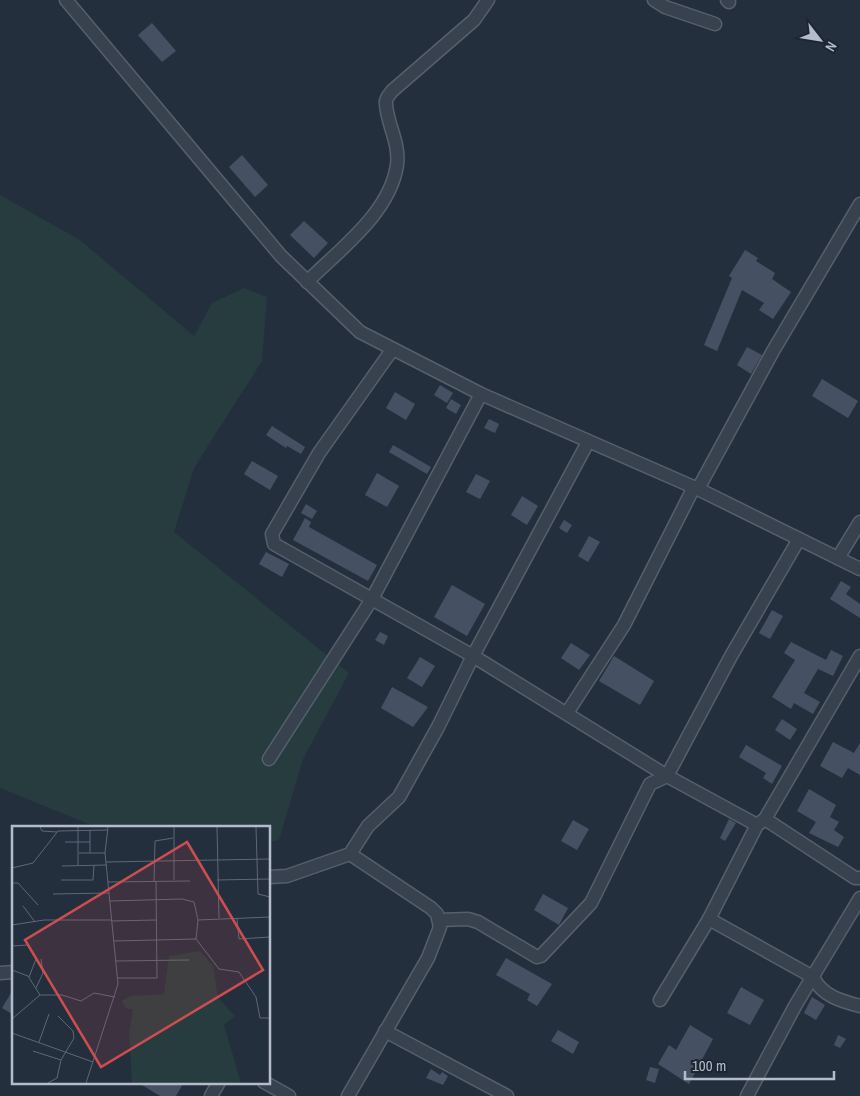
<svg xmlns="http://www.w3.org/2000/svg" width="860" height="1096" viewBox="0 0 860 1096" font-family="'Archivo Narrow',sans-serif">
  <rect width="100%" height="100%" fill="#242f3e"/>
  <path fill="#263c3f" d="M0,195L80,240L194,336L212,303L244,288L267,297L262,361L194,468L174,532L349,673L303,759L279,840L269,842V827H96L0,788Z"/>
  <g fill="#455162">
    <path d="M152,23L176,51L162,62L138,35Z"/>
    <path d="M242,155L268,185L255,197L229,167Z"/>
    <path d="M304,221L328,243L314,258L290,235Z"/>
    <path d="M745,250L758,258L756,261L775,273L772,279L791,292L773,319L759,310L764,303L742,290L717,351L704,345L732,278L729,276Z"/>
    <path d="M747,347L762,355L751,374L737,365Z"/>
    <path d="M822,379L858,401L848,418L812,396Z"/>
    <path d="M440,385L453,393L447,403L434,395Z"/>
    <path d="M395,392L415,404L406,420L386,408Z"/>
    <path d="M451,399L461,405L456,414L446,408Z"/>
    <path d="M489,419L499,424L495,433L484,428Z"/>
    <path d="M272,426L305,447L301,454L287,446L286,448L266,435Z"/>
    <path d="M393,445L431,467L427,474L389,452Z"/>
    <path d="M252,461L278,476L270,490L244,474Z"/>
    <path d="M377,473L399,486L387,507L365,495Z"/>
    <path d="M476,474L490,481L480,499L466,492Z"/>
    <path d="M522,496L538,506L527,525L511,515Z"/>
    <path d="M306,504L317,511L312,519L301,513Z"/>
    <path d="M305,518L311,522L309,527L377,565L368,581L293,540Z"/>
    <path d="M564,520L572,525L567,533L559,528Z"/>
    <path d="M589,536L600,542L588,562L578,556Z"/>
    <path d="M266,552L289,564L282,577L259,564Z"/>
    <path d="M841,581L851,587L846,594L860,604V618L830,599Z"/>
    <path d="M452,585L485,604L467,636L434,617Z"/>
    <path d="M772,610L783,616L770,639L759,633Z"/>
    <path d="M380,632L388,636L384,645L375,640Z"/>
    <path d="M791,642L826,660L831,650L843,656L833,676L818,669L804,693L820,702L813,714L794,703L791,709L772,697L795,660L784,653Z"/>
    <path d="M571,643L590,655L579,670L561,658Z"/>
    <path d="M614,656L654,681L640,705L599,681Z"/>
    <path d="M420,657L435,666L422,687L407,678Z"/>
    <path d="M392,687L428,707L413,727L381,708Z"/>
    <path d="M782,719L797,729L790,740L775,730Z"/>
    <path d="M833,742L854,753L860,743V775L848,768L842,778L820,766Z"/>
    <path d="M746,745L782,766L772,784L763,778L766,773L739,757Z"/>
    <path d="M809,789L836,805L830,817L839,822L834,830L844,837L838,847L809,833L816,822L797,811Z"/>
    <path d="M729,819L736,823L725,841L720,838Z"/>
    <path d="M573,820L589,829L577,850L561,841Z"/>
    <path d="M543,894L568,908L559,925L534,910Z"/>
    <path d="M506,958L552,984L537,1006L527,1000L530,994L496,975Z"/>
    <path d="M741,987L764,1000L750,1025L727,1013Z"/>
    <path d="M14,988V1015L2,1008Z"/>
    <path d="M812,997L825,1005L816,1020L804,1013Z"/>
    <path d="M690,1025L713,1039L689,1084L658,1064L669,1045L676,1050Z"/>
    <path d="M558,1030L579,1042L573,1054L551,1041Z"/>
    <path d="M838,1035L846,1039L840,1048L834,1045Z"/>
    <path d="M650,1067L659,1069L655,1083L646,1080Z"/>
    <path d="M431,1069L440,1075L442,1072L448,1076L443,1085L426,1078Z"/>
    <path d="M137,1082H184L176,1096H160Z"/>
  </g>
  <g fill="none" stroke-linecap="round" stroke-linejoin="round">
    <g stroke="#565f6c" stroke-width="15">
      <g id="minor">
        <path d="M66,0L281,256L360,332L481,394L698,489L860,569"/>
        <path d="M654,0L665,7L715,24"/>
        <path d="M727,0L729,2"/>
        <path d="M307,282C340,249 390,213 397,165C400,143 387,124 386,104C385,99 389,95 392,91L474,20L488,0"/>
        <path d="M392,350L319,453L272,534L274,544L473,656L667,776L757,825"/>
        <path d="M698,489L773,351L860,204"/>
        <path d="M838,558L860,522"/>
        <path d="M567,713L624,625L694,487"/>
        <path d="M269,759L372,599L481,394"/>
        <path d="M765,819L855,878H860"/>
        <path d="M269,877L287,876L350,854L368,826L399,797L438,727L473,656L588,442"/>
        <path d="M709,919L813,977C822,996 841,1001 860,1006"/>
        <path d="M439,920L468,919L478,922L537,957L541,956L591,903L650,784L667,776L731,656L799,539"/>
        <path d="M0,973L14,972"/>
        <path d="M660,1000L709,919L757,825L765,819L860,656"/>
        <path d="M385,1031L507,1096"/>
        <path d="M264,1082L289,1096"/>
        <path d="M211,1096L219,1082"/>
        <path d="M348,1096L428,958L440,927L437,914L431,908L350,854"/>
        <path d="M747,1096L795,1006L860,898"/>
      </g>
    </g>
    <use href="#minor" stroke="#38414e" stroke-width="12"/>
  </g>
  <g transform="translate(12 826)">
    <rect width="258" height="258" fill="#242f3e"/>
    <path d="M188,125L201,140L206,172L223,190L212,199L229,257H120L117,208L121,183H115L109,175L119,170L152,168L157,130Z" fill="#263c3f"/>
    <path fill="none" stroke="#5e6776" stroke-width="1" d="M28,1L30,5L45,6M162,1V54M205,1L207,92M244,1L246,68L258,71M53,16H78M67,27H78V5M78,27H93M94,36L258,33M66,39V1M50,40L95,39M0,42L21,37L46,5L95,4M49,54H81L82,39M205,54L258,53M142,55L143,15L161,12M96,56L178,55M0,57H6L26,79M41,68L97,67M98,75L170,73L182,76L186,94L184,113M11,80L23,96M225,92L227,113L258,111M186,94L258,91M99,95L144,94M0,99L32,94H99M102,115L184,113L207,143L227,146L244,171L248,192H258M0,120L15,119M104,135L177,134M0,144L16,150L28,169L0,193M17,151L24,133M106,152H145L144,56M24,162L31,147L29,133M27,169H50L69,175L82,167L103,171M0,207L81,236M27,216L37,188M21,225L49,234M36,257L45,252L49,234L62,212L61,205L46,190M74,257L106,158L93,27L96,1"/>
    <path fill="#ce4d50" fill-opacity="0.15" stroke="#ce4d50" stroke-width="2.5" d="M175,16L251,144L89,241L13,114Z"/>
    <rect width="258" height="258" fill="none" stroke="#b4bcc9" stroke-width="2.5"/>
  </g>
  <g transform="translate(820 40) rotate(121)" stroke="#1d2633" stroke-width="4" paint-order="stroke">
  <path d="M0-4L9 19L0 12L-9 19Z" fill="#b4bcc9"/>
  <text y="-8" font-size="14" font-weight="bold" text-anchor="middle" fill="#b4bcc9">N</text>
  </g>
  <path d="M685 1071v8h149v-8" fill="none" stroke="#b4bcc9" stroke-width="2.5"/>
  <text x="692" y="1071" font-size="15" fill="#b4bcc9" stroke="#1d2633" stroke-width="4" paint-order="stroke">100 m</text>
</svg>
